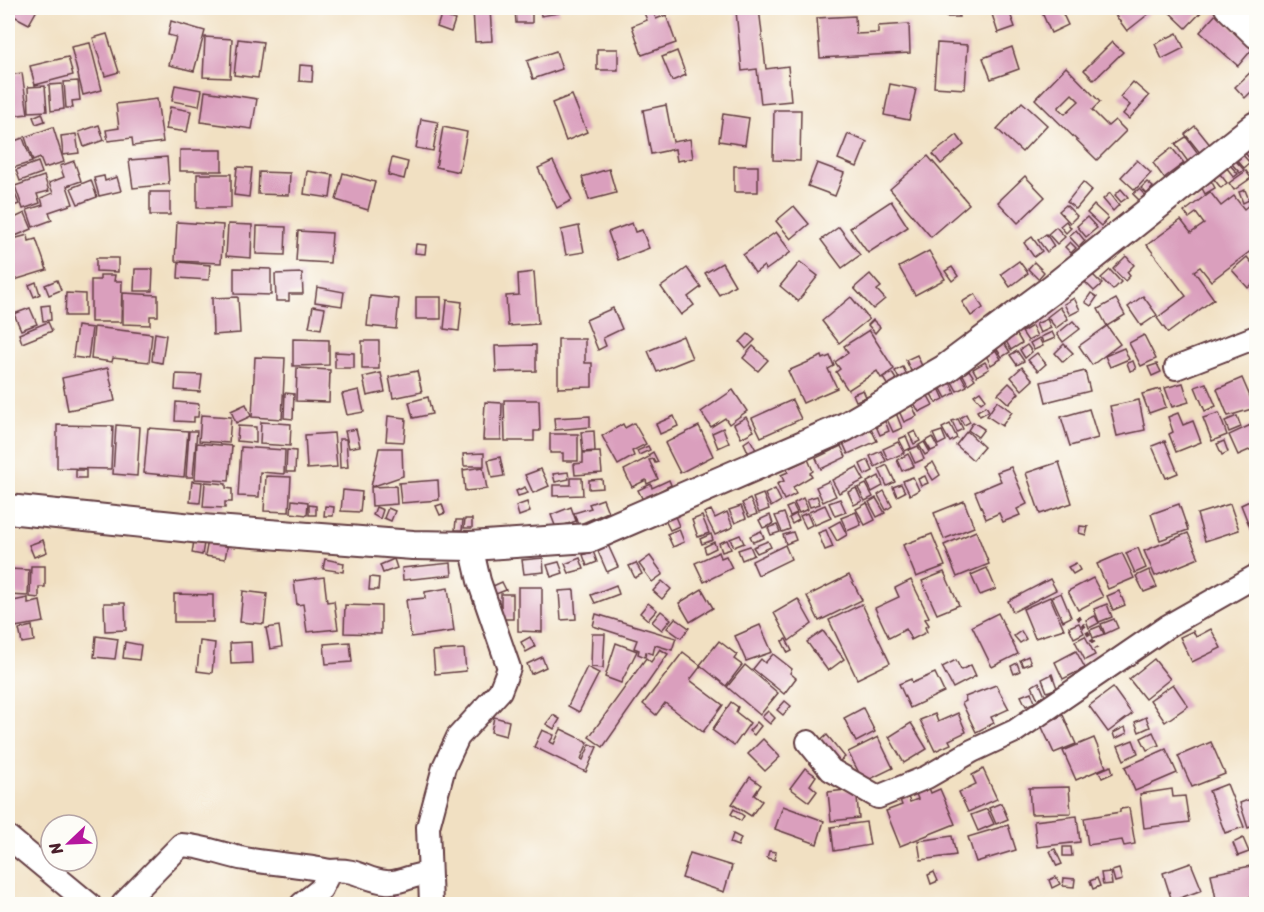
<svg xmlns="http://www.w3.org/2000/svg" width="1264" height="912" viewBox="0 0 1264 912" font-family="Sriracha,sans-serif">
  <rect width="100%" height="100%" fill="#fdfcf7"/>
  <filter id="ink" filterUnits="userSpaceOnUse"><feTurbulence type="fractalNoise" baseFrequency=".0167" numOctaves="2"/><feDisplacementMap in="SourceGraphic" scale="12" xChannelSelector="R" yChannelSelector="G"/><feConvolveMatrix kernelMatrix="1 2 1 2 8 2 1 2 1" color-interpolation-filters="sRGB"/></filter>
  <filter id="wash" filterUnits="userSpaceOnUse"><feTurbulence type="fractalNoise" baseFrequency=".008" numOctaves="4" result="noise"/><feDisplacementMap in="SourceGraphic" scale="24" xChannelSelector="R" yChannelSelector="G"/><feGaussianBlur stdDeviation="1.35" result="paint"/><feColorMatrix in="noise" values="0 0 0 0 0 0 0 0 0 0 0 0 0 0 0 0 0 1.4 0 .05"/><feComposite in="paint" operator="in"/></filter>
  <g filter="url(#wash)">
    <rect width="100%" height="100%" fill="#f1e0c2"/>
    <g id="blocks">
      <g fill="#da9fbd" fill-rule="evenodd">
        <path d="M8,8H38L29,24L8,13Z"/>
        <path d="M515,8H532V23H516Z"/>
        <path d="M540,8H558L559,13L541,16Z"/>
        <path d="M642,8H652L656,19L666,15L676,43L642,55L632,26L647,20Z"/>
        <path d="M759,8L766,69L788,66L791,101L761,104L757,69L742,71L736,11Z"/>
        <path d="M946,8H960L959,17H946Z"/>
        <path d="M990,8H1008L1015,27L998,33Z"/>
        <path d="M1040,8H1060L1068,25L1051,33Z"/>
        <path d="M1110,8H1147L1151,12L1127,31Z"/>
        <path d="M1165,8H1205L1186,28Z"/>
        <path d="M490,9L492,41L475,42L473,10Z"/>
        <path d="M1217,13L1254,47L1238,66L1200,32Z"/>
        <path d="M441,15L455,20L451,32L437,27Z"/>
        <path d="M855,16L856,34L878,33V26L909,24L910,53L820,58L817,18Z"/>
        <path d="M171,21L205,31L194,71L169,65L176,37L168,35Z"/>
        <path d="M1177,33L1184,48L1162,59L1155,44Z"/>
        <path d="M107,34L119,72L105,76L93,38Z"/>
        <path d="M205,37L232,39L230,78L203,77Z"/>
        <path d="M238,39L263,42L258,78L234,75Z"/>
        <path d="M1112,42L1123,52L1094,80L1084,70Z"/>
        <path d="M90,43L102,90L83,95L71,47Z"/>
        <path d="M937,43L968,45L965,89L934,87Z"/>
        <path d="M1012,47L1019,69L991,79L983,58Z"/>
        <rect x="597" y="49" width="21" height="21"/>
        <path d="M556,51L562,69L533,79L527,61Z"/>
        <path d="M677,51L686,75L672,81L662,57Z"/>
        <path d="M68,57L73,75L35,85L30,66Z"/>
        <path d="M300,65L313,66L312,82L299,81Z"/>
        <path d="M1066,67L1100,102L1092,110L1108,126L1115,120L1126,131L1097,160L1035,99ZM1072,94L1079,101L1065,114L1058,108Z"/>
        <path d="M1256,67V87L1245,98L1235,87Z"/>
        <path d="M22,73L28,114L9,116L10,124H8V75Z"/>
        <path d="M78,81L80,100L72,101L73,108H66L64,82Z"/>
        <path d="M1133,82L1149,96L1129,119L1123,114L1130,105L1120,97Z"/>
        <path d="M62,84L64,109L51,111L49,85Z"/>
        <path d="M890,84L916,89L909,120L884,115Z"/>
        <path d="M175,85L202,90L199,106L172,101Z"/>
        <path d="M45,86L47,111L29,112L28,87Z"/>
        <path d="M205,91L257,99L252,129L201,122Z"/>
        <path d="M572,95L587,132L566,141L552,103Z"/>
        <path d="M157,99L163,142L133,146L132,138L108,141L106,130L119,128L116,104Z"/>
        <path d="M1022,102L1047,125L1022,152L997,129Z"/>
        <path d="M666,105L673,142L690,139L693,158L677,161L675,149L651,154L643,110Z"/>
        <path d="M170,107L191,111L187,132L166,129Z"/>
        <path d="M774,110H801L800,161L773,160Z"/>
        <path d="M42,113L45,121L36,124L33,117Z"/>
        <path d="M723,114L749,118L745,145L719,141Z"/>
        <path d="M421,119L438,122L433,151L416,148Z"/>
        <path d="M99,125L104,140L84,147L79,132Z"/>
        <path d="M1195,126L1211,146L1201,154L1185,134Z"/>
        <path d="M53,127L64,162L44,168L40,158L33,161L25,137Z"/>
        <path d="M443,127L467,132L459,172L436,167Z"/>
        <path d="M76,134L79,153L63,155L61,136Z"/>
        <path d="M848,134L867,142L857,167L838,159Z"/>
        <path d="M957,135L964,145L941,164L933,154Z"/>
        <path d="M1186,137L1200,156L1189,163L1175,144Z"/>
        <path d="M23,138L32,162L13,168L8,143Z"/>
        <path d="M1256,143V162L1254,164L1242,149Z"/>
        <path d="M1172,148L1184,163L1164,178L1153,163Z"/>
        <rect x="180" y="150" width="42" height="21"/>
        <path d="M1242,154L1250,163L1244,168L1236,159Z"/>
        <path d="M928,156L969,204L931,237L890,189Z"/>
        <path d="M167,157L169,184L133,188L129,160Z"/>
        <path d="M392,158L408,162L404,179L388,175Z"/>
        <path d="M1137,160L1151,173L1135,190L1121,177Z"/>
        <path d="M1235,160L1244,170L1240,173L1231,163Z"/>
        <path d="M74,161L81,181L67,186L73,204L49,212L52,220L33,227L27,210L43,205L41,198L53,193L49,183L64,177L60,166Z"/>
        <path d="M553,161L572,200L557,208L538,168Z"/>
        <path d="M38,162L42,173L20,181L16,170Z"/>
        <path d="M817,163L844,173L835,196L808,186Z"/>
        <path d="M1229,164L1238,174L1234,177L1226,167Z"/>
        <rect x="734" y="166" width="24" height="26"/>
        <path d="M237,167L252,168L249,197L234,195Z"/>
        <path d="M609,169L616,193L589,200L582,177Z"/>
        <path d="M307,171L333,175L330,198L304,194Z"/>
        <path d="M1246,171L1251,178L1234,190L1229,183Z"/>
        <path d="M259,172L290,173L289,195L258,194Z"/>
        <path d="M343,173L375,182L368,210L336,200Z"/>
        <rect x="197" y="174" width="34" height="34"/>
        <path d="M1220,174L1227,183L1221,188L1214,179Z"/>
        <path d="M44,176L49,191L37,194L40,203L23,209L15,186Z"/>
        <path d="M104,176L105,181L117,177L121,191L99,196L94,178Z"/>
        <path d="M1025,176L1045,197L1018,223L998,202Z"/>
        <path d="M1210,179L1215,188L1205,194L1200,184Z"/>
        <path d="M91,180L97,197L78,204L71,188Z"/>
        <path d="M1083,182L1092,190L1076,209L1067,202Z"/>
        <path d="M1147,182L1153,187L1147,194L1141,188Z"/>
        <path d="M13,189L19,204L8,208V192Z"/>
        <path d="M1121,189L1128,197L1121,202L1115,195Z"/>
        <path d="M1139,189L1145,195L1139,200L1133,194Z"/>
        <path d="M1245,190L1249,200L1243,203L1239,192Z"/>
        <rect x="150" y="192" width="20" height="23"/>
        <path d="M1210,192L1221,206L1234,196L1244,209L1256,199V247L1211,281L1200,267L1194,271L1214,299L1168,333L1157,318L1186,296L1147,245L1181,220L1191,233L1204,224L1196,213L1189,218L1184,212Z"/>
        <path d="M1110,193L1119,205L1113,211L1103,199Z"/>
        <path d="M891,201L908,227L868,253L850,228Z"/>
        <path d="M1066,205L1077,216L1070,223L1059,211Z"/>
        <path d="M1094,205L1108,218L1101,226L1087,213Z"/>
        <path d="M794,206L809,224L791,239L776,221Z"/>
        <path d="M25,213L32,229L8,239V221Z"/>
        <path d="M1087,217L1097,228L1086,237L1077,226Z"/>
        <path d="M1066,221L1071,228L1066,233L1060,226Z"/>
        <path d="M177,222L223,225L221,263L175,261Z"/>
        <path d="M632,223L635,232L642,230L649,248L618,260L608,232Z"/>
        <path d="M228,224L252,225L251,258L226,256Z"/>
        <path d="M257,226L286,227L285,255L256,254Z"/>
        <path d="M579,226L584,252L566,255L561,230Z"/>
        <path d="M839,227L860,255L842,268L821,240Z"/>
        <path d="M1056,227L1065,237L1057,244L1048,234Z"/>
        <path d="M1076,230L1085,241L1079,247L1069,236Z"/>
        <path d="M298,231L332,233L330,263L296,261Z"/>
        <path d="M776,232L791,252L766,270L764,266L755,273L743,255Z"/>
        <path d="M1046,234L1054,246L1047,252L1038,240Z"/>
        <path d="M28,235L29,241L36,239L47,270L8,282V248L15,245L13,239Z"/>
        <path d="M1032,237L1042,251L1034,257L1024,243Z"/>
        <path d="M1070,242L1076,248L1071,253L1065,247Z"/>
        <path d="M416,244L426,245L425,254L415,253Z"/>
        <path d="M929,251L945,279L915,295L899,267Z"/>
        <path d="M1126,256L1134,265L1127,272L1130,276L1125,281L1113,269Z"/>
        <path d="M1247,257L1256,268V281L1248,288L1232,270Z"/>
        <path d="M96,258H118V272L96,271Z"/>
        <path d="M1019,261L1028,273L1010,287L1001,274Z"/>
        <path d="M179,262L210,265L209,280L178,278Z"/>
        <path d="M800,262L818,276L798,301L780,286Z"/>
        <path d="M1034,262L1044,272L1038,279L1028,269Z"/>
        <path d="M722,263L735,285L719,295L705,273Z"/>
        <path d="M952,267L958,276L952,281L945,271Z"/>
        <path d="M234,268L271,269V295L234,294Z"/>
        <path d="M687,268L701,287L688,297L694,305L681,315L661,287Z"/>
        <path d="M135,269H153L152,291H134Z"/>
        <path d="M1110,270L1121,282L1113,290L1101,278Z"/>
        <path d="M1089,271L1102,284L1094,291L1081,278Z"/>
        <path d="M534,272L538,324L508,326L506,296L519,295L518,274Z"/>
        <path d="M302,273L303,294H289V301H276L275,274Z"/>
        <path d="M870,274L881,287L877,290L885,299L873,309L854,288Z"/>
        <path d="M100,275H115L114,281H122L121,322H91V280H100Z"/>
        <path d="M57,280L61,290L49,295L45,285Z"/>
        <path d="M36,282L40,294L34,297L29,285Z"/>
        <path d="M317,287L344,292L342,306L315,302Z"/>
        <path d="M66,293L85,294V316H65Z"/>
        <path d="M123,293L158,295V316H150V325L123,324Z"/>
        <path d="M1091,293L1097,297L1091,306L1085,302Z"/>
        <path d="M975,294L983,308L971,316L962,302Z"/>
        <path d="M370,296L399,299L396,329L367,326Z"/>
        <path d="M1143,296L1157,315L1141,326L1128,307Z"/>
        <path d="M238,297L240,333L213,335L212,298Z"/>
        <rect x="416" y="297" width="25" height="22"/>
        <path d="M851,297L869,319L839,343L822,321Z"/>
        <path d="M1074,298L1080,310L1070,315L1064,304Z"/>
        <path d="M1116,299L1125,315L1107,326L1098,309Z"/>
        <path d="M447,300L462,302L459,331L444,329Z"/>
        <path d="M50,305L51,320L43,321L41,306Z"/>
        <path d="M313,306L325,308L321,329L309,327Z"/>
        <path d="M1060,307L1068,319L1056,328L1047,317Z"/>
        <path d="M30,308L37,324L21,330L14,314Z"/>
        <path d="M613,308L622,329L603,338L606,346L598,350L586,320Z"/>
        <path d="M1047,319L1051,328L1040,333L1036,324Z"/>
        <path d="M873,320L880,327L875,333L868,325Z"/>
        <path d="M1073,321L1080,329L1063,342L1057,334Z"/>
        <path d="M48,322L52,331L22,343L19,334Z"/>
        <path d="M77,326L92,328L88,359L73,357Z"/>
        <path d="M1032,326L1037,336L1028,341L1022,332Z"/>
        <path d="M1107,326L1120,344L1092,365L1079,346Z"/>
        <path d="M94,327L152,334L149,362L113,358L112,362L91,359Z"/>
        <path d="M869,330L894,369L881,378L877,371L848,390L836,372L840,369L835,362L848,353L844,346Z"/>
        <path d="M1052,332L1055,338L1043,343L1041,337Z"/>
        <path d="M155,333L166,335L162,363L152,361Z"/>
        <path d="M1016,333L1022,343L1011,350L1005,339Z"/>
        <path d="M748,334L755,340L746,349L740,342Z"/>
        <path d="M1144,335L1156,359L1141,366L1129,343Z"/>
        <path d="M683,336L692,358L657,372L648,351Z"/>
        <path d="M1039,338L1043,346L1034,350L1030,343Z"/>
        <path d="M293,339L329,340V365L293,366Z"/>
        <path d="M558,339H585V363H592V387L558,388Z"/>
        <rect x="362" y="341" width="17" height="28"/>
        <path d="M1004,343L1010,352L1002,357L996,348Z"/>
        <path d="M1064,344L1073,353L1063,362L1055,353Z"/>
        <path d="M536,345V371L496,372L495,346Z"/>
        <path d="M1027,345L1032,352L1025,358L1020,350Z"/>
        <path d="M753,346L768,360L758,371L743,358Z"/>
        <path d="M993,346L1001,359L991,365L984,352Z"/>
        <path d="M1124,348L1129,359L1110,367L1105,356Z"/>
        <path d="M1017,351L1024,361L1017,365L1010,355Z"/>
        <path d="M335,352L354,353V368H335Z"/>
        <path d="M1037,353L1046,364L1038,371L1028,360Z"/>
        <path d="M917,355L922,366L911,371L906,360Z"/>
        <path d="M822,356L823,359L830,356L834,366L828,369L837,388L803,403L788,371Z"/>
        <path d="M255,357L285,358L282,419L252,417Z"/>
        <path d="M1133,361L1136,369L1130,371L1127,363Z"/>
        <path d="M985,362L989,369L977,376L973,369Z"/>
        <path d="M1157,364L1161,372L1152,376L1148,367Z"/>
        <path d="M903,367L907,375L899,379L895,371Z"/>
        <path d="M967,367L975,379L968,384L961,371Z"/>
        <path d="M1022,367L1033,380L1022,390L1011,377Z"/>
        <path d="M108,368L115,401L68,410L62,378Z"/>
        <path d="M297,368L330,370L329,402L296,401Z"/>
        <path d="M417,371L422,392L393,398L389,377Z"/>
        <path d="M1085,371L1090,391L1046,402L1041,382Z"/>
        <path d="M381,373L385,392L367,396L363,377Z"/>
        <path d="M892,373L897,381L888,386L883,378Z"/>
        <path d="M960,373L967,386L957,391L950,378Z"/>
        <path d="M176,374L202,375L200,392L175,390Z"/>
        <path d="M948,378L955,393L946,398L938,383Z"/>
        <path d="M1242,378L1255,408L1228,416L1217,389Z"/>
        <path d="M1009,383L1019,393L1009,404L998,394Z"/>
        <path d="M1183,383L1189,402L1172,407L1165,388Z"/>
        <path d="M1206,383L1216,406L1205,411L1195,387Z"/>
        <path d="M938,386L944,399L936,403L929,390Z"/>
        <path d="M1160,389L1166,407L1149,413L1142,394Z"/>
        <path d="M359,390L364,412L347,415L342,394Z"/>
        <path d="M733,390L747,411L729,424L725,418L711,427L701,412Z"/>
        <path d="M863,390L866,397L856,401L853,394Z"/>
        <path d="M980,391L986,399L981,403L974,395Z"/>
        <path d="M285,393L294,394L293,419L284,418Z"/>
        <path d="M927,394L933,405L919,412L913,401Z"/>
        <path d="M428,397L432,414L413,418L409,402Z"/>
        <path d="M504,400H539L540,431H534V441H505Z"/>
        <path d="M792,400L801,419L761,437L752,418Z"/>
        <path d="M1139,400L1145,430L1117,436L1110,406Z"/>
        <path d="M997,401L1012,412L1002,426L987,416Z"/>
        <path d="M176,402L199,404L198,417H194V422L175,421Z"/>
        <path d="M485,402L502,403L501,440H483Z"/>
        <path d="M246,404L251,416L236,423L231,411Z"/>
        <path d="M912,405L917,416L904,422L899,411Z"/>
        <path d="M986,406L989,411L980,416L977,411Z"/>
        <path d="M1089,409L1098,438L1070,446L1061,417Z"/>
        <path d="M896,413L902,428L893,432L886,417Z"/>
        <path d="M1178,413L1183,425L1193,421L1201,442L1176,452L1169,434L1173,432L1168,417Z"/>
        <path d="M1219,413L1227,435L1212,441L1203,418Z"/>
        <path d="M966,414L970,422L964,425L960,418Z"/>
        <path d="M201,415L231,417L229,443L199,441Z"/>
        <path d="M388,416L406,418L404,442L386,441Z"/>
        <path d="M590,416V427L555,430L554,418Z"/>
        <path d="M674,416L678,426L660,434L656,424Z"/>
        <path d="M1237,416L1241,427L1229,432L1225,421Z"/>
        <path d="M746,417L754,431L741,438L734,424Z"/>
        <path d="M958,419L963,429L957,432L952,421Z"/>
        <path d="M885,421L889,431L880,435L876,426Z"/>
        <path d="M261,422L291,424L290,446L260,444Z"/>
        <path d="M973,422L984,429L978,437L968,430Z"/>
        <path d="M634,423L646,444L632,451L634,456L618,465L602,436L623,424L625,428Z"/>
        <path d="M1255,423L1256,447L1238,455L1229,435Z"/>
        <path d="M950,424L957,438L950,442L942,428Z"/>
        <path d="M57,425L113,426L111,469L57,468Z"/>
        <path d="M116,425L140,427L137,476L113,474Z"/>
        <path d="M238,426L256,427V443L237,441Z"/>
        <path d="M699,426L713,456L680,473L665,443Z"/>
        <path d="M148,428L188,431L184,477L144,473Z"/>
        <path d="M723,428L729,443L718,448L712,433Z"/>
        <path d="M356,429L360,446L349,448L345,431Z"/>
        <path d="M871,429L877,441L848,454L843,443Z"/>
        <path d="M189,431H197L193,477H186Z"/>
        <path d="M594,431L595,451L583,452L581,432Z"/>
        <path d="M915,431L920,441L914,444L909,434Z"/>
        <path d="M942,431L946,441L938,445L933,434Z"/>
        <path d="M967,431L984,447L973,460L956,445Z"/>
        <path d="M334,433L337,467L307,469L305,435Z"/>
        <path d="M550,434H578V461H563V453H550Z"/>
        <path d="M906,436L911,448L905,451L899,439Z"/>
        <path d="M932,437L938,448L931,451L925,441Z"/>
        <path d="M339,439H346L348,467L340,468Z"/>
        <path d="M750,439L756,450L749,454L744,443Z"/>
        <path d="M1165,441L1178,473L1166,478L1152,446Z"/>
        <path d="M1224,441L1228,452L1222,455L1217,444Z"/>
        <path d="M898,442L904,453L888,460L883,449Z"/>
        <path d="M924,442L930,452L925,455L919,445Z"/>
        <path d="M197,443L232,446L229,481L195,479Z"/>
        <path d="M648,446L650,450L639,455L637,451Z"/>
        <path d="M841,446L846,457L821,469L816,458Z"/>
        <path d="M918,446L924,459L915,463L909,450Z"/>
        <path d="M241,447L285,450L284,474L260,472L259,497L238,496Z"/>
        <path d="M379,448H402L403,476L371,487L396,486L397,504L372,506L371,487Z"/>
        <path d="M287,450L296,451L295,472H286Z"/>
        <path d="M881,451L886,461L875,467L870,456Z"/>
        <path d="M600,452L602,473L575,475L574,464L583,463V453Z"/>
        <path d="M653,452L658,462L655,463L653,459L649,460L658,479L647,484L646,480L632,487L624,470L649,457L648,455Z"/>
        <path d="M484,453V466H464L463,454Z"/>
        <path d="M908,454L914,466L902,471L897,460Z"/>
        <path d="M500,457L504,476L492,478L488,460Z"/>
        <path d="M808,459L813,471L810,473L812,476L793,487L796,494L784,500L777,484L784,481L781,475L788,472L787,469Z"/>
        <path d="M868,460L873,471L865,475L860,464Z"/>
        <path d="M933,462L940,475L933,480L925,467Z"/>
        <path d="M1059,462L1072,503L1040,514L1026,473Z"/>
        <path d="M887,465L895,482L887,486L879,469Z"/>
        <path d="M483,467L487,489L465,491L463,470Z"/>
        <path d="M857,467L864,480L839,493L832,480Z"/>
        <path d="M1011,467L1027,504L1017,509L1020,515L1003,522L999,513L986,519L975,492L1001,481L997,472Z"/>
        <path d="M541,469L549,486L533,493L525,475Z"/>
        <rect x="76" y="470" width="10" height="8"/>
        <path d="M568,472L569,479L555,482L553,474Z"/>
        <path d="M266,476L291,477L289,512L264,511Z"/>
        <path d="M879,476L883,486L872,492L867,482Z"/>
        <path d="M925,476L928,483L921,486L918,479Z"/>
        <path d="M913,477L919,490L910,495L903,481Z"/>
        <path d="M571,478H582L583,495L553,496V485H571Z"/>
        <path d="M602,479L603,488L589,489V480Z"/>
        <path d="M438,480L439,500L401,503L399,483Z"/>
        <path d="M669,480L671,485L643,500L638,490L651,484L652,488Z"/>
        <path d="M192,481L202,482L200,503L190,502Z"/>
        <path d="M829,481L836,496L823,502L816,487Z"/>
        <path d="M205,482L226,484V488L232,489V502H225V508L203,507Z"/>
        <path d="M866,484L873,497L865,501L858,488Z"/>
        <path d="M901,484L905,492L897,496L893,487Z"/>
        <path d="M525,487L528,493L518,496L516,491Z"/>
        <path d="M856,488L862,501L854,505L848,492Z"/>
        <path d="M775,489L781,501L771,507L765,494Z"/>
        <path d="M343,490L362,492L360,512L341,511Z"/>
        <path d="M884,491L892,506L886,510L878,495Z"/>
        <path d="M763,494L769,509L759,513L753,498Z"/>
        <path d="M817,496L820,504L810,507L807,499Z"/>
        <path d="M803,498L808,509L799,513L794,503Z"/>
        <path d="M876,498L885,513L877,517L869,502Z"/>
        <path d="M1256,498V533L1253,535L1241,505Z"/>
        <path d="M603,499L608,512L578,525L574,513L591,508L589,504Z"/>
        <path d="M750,499L757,514L749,517L742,503Z"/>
        <path d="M840,499L846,512L835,516L829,503Z"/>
        <path d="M292,500L308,502L307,515L291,513Z"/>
        <path d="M964,501L974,527L944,539L934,513Z"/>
        <path d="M527,502L530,512L519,516L516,506Z"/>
        <path d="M867,503L875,520L865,525L856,509Z"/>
        <path d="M442,504L445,513L440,515L436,506Z"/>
        <path d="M1179,504L1188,530L1160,540L1151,514Z"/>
        <path d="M1230,504L1239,530L1205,541L1197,514Z"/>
        <path d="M309,505L316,506V515H309Z"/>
        <path d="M793,505L797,513L790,516L786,508Z"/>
        <path d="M825,505L831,518L815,525L809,512Z"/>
        <path d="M325,506L334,507L333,516H324Z"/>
        <path d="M741,506L746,518L735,523L729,510Z"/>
        <path d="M376,507L383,510L380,519L373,515Z"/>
        <path d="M571,507L576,521L556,528L551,515Z"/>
        <path d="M388,508L395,511L391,521L384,518Z"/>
        <path d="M711,510L715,518L727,512L733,527L715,535L704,513Z"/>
        <path d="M856,512L861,525L847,531L841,518Z"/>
        <path d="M784,513L790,529L782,532L775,516Z"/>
        <path d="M807,513L812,525L806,528L800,516Z"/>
        <path d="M674,514L679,526L670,530L664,518Z"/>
        <path d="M796,514L799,520L792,524L789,518Z"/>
        <path d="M770,515L773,524L763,528L759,520Z"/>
        <path d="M702,516L709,533L698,537L692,520Z"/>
        <path d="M465,519H472V528H464Z"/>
        <path d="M456,520H463L462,530H455Z"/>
        <path d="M840,521L847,535L837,541L829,527Z"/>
        <path d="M777,525L780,532L771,535L768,528Z"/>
        <path d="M1080,526L1088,527L1086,535L1079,533Z"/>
        <path d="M679,529L684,542L673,547L667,534Z"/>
        <path d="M826,530L833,547L825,550L818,533Z"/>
        <path d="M761,531L764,538L753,542L750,536Z"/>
        <path d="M976,531L989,564L957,577L944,545Z"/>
        <path d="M793,532L796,540L786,544L783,535Z"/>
        <path d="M1188,533L1199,558L1155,576L1144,551Z"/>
        <path d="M711,534L713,540L702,544L700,539Z"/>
        <path d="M932,534L945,566L916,577L903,545Z"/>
        <path d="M740,535L744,543L734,547L730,539Z"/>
        <path d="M43,540L47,552L34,557L29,545Z"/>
        <path d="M208,540L228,543L225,559L205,556Z"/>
        <path d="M727,540L731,549L722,552L719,543Z"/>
        <path d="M194,541L204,543L202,555L192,553Z"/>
        <path d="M768,541L771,547L757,553L753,547Z"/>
        <path d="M714,542L716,548L706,553L704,547Z"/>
        <path d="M608,545L618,567L607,572L597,549Z"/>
        <path d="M785,545L791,559L758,575L752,561Z"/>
        <path d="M750,546L754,555L742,560L738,550Z"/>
        <path d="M1138,548L1146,568L1135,573L1126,553Z"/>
        <path d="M593,551L597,562L587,566L583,555Z"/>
        <path d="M719,552L721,558L726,556L732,568L704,582L695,563Z"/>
        <path d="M1122,553L1134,578L1108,589L1097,564Z"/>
        <path d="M650,556L663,574L652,582L639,564Z"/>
        <path d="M543,558L544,572L524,574L522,560Z"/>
        <path d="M580,558L584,569L569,573L565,564Z"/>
        <path d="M325,559L344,563L343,572L323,569Z"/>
        <path d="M394,559L397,568L383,573L380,565Z"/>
        <path d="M559,562L563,573L551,577L547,565Z"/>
        <path d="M451,563L452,575L403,580L402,568Z"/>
        <path d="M636,563L642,574L635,578L629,566Z"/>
        <path d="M1076,563L1080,570L1073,574L1068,567Z"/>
        <path d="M31,566H45V587H39V598L30,597Z"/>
        <path d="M987,568L996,589L980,595L971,575Z"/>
        <path d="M8,569L29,570L28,596L8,595Z"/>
        <path d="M1149,570L1157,587L1144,592L1136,576Z"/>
        <path d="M944,572L959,605L937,614L922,581Z"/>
        <path d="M849,575L862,600L819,621L807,596Z"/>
        <path d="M324,577L327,602L334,601L338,629L307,632L303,604L297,605L294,581Z"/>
        <path d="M370,577L379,578L378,590H369Z"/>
        <path d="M1093,578L1103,597L1078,610L1068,591Z"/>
        <path d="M1050,579L1056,590L1013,612L1008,601Z"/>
        <path d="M911,580L929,617L925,619L929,625L925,627L927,632L911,640L906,629L889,638L875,608L899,597L895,588Z"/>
        <path d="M662,581L671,589L662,599L653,591Z"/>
        <path d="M502,582L506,590L496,594L493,586Z"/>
        <path d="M616,585L619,594L595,603L591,595Z"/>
        <path d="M518,587H542V632L518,631Z"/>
        <path d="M448,588L454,631L411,637L406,600L425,598V592Z"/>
        <path d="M702,589L713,608L690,622L679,603Z"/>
        <path d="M574,590L576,619L561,620L559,591Z"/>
        <path d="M243,591L267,594L264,624L240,622Z"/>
        <path d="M1119,591L1125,605L1113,610L1107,596Z"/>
        <path d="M1061,593L1071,617L1063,621L1052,597Z"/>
        <path d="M174,594L213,595V622H174Z"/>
        <rect x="501" y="594" width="12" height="25"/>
        <path d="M1050,597L1064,629L1035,638L1023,609Z"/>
        <path d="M28,598V604L40,601L44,622L9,628L8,602Z"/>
        <path d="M798,599L812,624L789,641L774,613Z"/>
        <path d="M104,603H125L126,630L105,631Z"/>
        <path d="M648,603L657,610L648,620L640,613Z"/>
        <path d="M862,604L890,663L857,679L829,620Z"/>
        <path d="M1107,604L1112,617L1099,622L1094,609Z"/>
        <path d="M345,605L381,606V634L344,633Z"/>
        <path d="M661,611L671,619L662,630L652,622Z"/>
        <path d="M998,613L1018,654L992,667L972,626Z"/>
        <path d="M596,614L676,638L672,650L655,645L653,654L646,652L645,657L638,654L639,650L634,648L637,640L593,626Z"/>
        <path d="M1095,616L1099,623L1089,628L1086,620Z"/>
        <path d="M675,618L689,628L681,638L667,628Z"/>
        <path d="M1114,619L1118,628L1105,634L1101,624Z"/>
        <path d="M1079,623L1084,633L1074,638L1069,627Z"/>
        <path d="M760,625L772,652L746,661L735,636Z"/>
        <path d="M32,626L34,641L22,643L19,629Z"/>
        <path d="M279,626L282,647L270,649L266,628Z"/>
        <path d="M1100,626L1104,634L1093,638L1090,630Z"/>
        <path d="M1211,629L1221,648L1192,662L1180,637L1193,631L1196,637Z"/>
        <path d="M823,631L844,659L828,671L807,642Z"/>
        <path d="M1021,631L1026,639L1020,643L1014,636Z"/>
        <path d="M592,634H605L603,668L591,667Z"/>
        <path d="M96,636L118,639L115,659L94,657Z"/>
        <path d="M1085,636L1095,655L1085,660L1075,641Z"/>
        <path d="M530,637L535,647L526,652L521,642Z"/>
        <path d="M786,639L792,651L788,653L782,641Z"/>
        <path d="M200,641L215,643L212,673L197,671Z"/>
        <path d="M719,641L737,655L734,659L742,665L726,686L700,665Z"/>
        <path d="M125,642L141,645L139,660L123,658Z"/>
        <path d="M251,642L252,663L231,664L230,643Z"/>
        <path d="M350,642L352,662L326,664L324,644Z"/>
        <path d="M616,643L637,651L621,683L605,677Z"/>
        <path d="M464,649L466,671L435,674L433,651Z"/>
        <path d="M660,649L668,654L603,747L589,737L646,658L651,662Z"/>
        <path d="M1076,651L1085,668L1063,679L1055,662Z"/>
        <path d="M683,652L701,666L690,680L723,705L703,732L665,703L656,715L643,704Z"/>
        <path d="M773,654L792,669L790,673L796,678L784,694L753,669L761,659L765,663Z"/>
        <path d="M1028,656L1031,663L1023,666L1020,660Z"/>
        <path d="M542,657L546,667L531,674L527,664Z"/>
        <path d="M1154,659L1170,679L1145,699L1129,679Z"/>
        <path d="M956,660L961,670L971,665L976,676L953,688L942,667Z"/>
        <path d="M1017,663L1020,671L1014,674L1011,666Z"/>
        <path d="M745,665L778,693L760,715L727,687Z"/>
        <path d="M587,667L599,673L579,712L568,706Z"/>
        <path d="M935,673L944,692L910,708L899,684L911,679L912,683Z"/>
        <path d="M1052,674L1057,688L1047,692L1042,679Z"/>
        <path d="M1039,682L1045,696L1038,699L1032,686Z"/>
        <path d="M1173,684L1188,706L1165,722L1150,700Z"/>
        <path d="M996,685L1009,709L991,717L994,723L976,732L962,703L966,701L965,697Z"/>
        <path d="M1113,688L1132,714L1108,732L1089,706Z"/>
        <path d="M1031,692L1035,702L1026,706L1021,696Z"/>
        <path d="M785,701L791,706L783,715L777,710Z"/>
        <path d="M731,702L738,707L736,712L750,723L734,746L712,730Z"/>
        <path d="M863,708L875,732L856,742L844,718Z"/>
        <path d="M768,711L775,718L770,724L762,717Z"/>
        <path d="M958,713L966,732L949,740L951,744L935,751L920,720L935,714L938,722Z"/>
        <path d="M553,715L560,719L554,729L546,724Z"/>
        <path d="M1063,715L1076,744L1054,753L1041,725Z"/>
        <path d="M494,717L509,721L506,736L491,732Z"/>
        <path d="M1146,717L1150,727L1139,732L1135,722Z"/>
        <path d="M757,722L761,726L754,735L749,731Z"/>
        <path d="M911,723L927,749L904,763L889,737Z"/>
        <path d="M1125,727L1127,733L1115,739L1113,733Z"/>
        <path d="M561,729L588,742L581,759L583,760L590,744L597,747L586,772L534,747L542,730L554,735L550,742L554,744Z"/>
        <path d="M1153,732L1159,745L1147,750L1141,738Z"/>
        <path d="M827,735L845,757L833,766L816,745Z"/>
        <path d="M878,737L893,768L864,782L848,752Z"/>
        <path d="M1094,738L1106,767L1076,780L1063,751Z"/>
        <path d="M763,739L780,757L765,771L748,754Z"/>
        <path d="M1133,740L1138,753L1124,760L1118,746Z"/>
        <path d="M1211,742L1225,774L1192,787L1178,756Z"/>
        <path d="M1166,749L1177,773L1135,791L1125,767Z"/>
        <path d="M1111,766L1113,773L1102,778L1099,771Z"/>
        <path d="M805,768L816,776L810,785L817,791L809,802L790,788Z"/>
        <path d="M983,769L997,799L968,812L959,792L976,784L972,775Z"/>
        <path d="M750,777L761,785L754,795L762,801L751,816L732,804Z"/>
        <path d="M1227,784L1244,827L1225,833L1209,791Z"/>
        <path d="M1069,787L1071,813L1031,814L1029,788Z"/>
        <path d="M929,788L931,793L940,789L955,824L900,846L886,811L902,805L900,800L908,797L910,802L918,799L916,794Z"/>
        <path d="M856,789L859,818L831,821L828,792Z"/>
        <path d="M1172,789L1173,797L1185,796L1189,822L1144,828L1140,794Z"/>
        <path d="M1256,797V825L1248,828L1240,803Z"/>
        <path d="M1001,803L1008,819L996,824L989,808Z"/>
        <path d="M783,806L824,821L817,844L775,829Z"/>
        <path d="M1129,808L1135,844L1124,846L1122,840L1088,845L1084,818L1120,812V809Z"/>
        <path d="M734,809L744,816L741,821L731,814Z"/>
        <path d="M987,809L994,824L978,831L971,815Z"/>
        <path d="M1077,816L1080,842L1037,847L1034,821Z"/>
        <path d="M866,822L870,845L834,851L831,827Z"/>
        <path d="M1008,825L1016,850L976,862L968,837Z"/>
        <path d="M733,834L741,838L738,846L730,843Z"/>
        <path d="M952,836L956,855L921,860L918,841Z"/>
        <path d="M1243,838L1249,852L1238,856L1233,843Z"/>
        <path d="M1063,847H1071L1072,856H1063Z"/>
        <path d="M1055,849L1062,864L1057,866L1050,851Z"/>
        <path d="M769,851L776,852L775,860L767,858Z"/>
        <path d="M690,853L732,866L724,892L682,878Z"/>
        <path d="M1191,863L1202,890L1172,901L1163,873Z"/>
        <path d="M1256,865V896L1217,904L1211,874Z"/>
        <path d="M1119,869L1122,880L1115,882L1112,871Z"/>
        <path d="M934,872L938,881L931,884L928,875Z"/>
        <path d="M1110,872L1112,884L1103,885L1101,873Z"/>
        <path d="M1056,877L1060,884L1052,888L1049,880Z"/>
        <path d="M1064,878L1075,879L1074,887L1063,886Z"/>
        <path d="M1097,878L1100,886L1093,889L1090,881Z"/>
        <path d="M389,889L407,904H375Z"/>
      </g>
    </g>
  </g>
  <g filter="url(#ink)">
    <use href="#blocks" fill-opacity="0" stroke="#633c42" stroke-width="1.5"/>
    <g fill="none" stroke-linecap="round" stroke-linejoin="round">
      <g stroke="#633c42" stroke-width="26">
        <g id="minor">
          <path d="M1226,8L1256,37"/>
          <path d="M1176,368L1256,337"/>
          <path d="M808,742L831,770L878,797L927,777L972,751L1015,731L1168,626L1256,576"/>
          <path d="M8,837L89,904"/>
          <path d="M123,904L181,845C204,846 223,855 245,859C273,864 302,865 330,871"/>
          <path d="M302,904L321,889L330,871C358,868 364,880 386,882C400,884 414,873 428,874"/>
          <path d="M431,904L428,827L444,767L458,737L500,691L509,668L479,581L471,546"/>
        </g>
      </g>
      <g stroke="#633c42" stroke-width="32">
        <path id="tertiary" d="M8,509L202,529L413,545L471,546L589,538L845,427L945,369L1051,290L1256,126"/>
      </g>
      <path stroke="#633c42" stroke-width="4" stroke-dasharray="4.5 4.5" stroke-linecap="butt" d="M1078,616L1097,649"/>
      <use href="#minor" stroke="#fff" stroke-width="22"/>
      <use href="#tertiary" stroke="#fff" stroke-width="28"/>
    </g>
  </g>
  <rect width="1264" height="912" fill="none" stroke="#fdfcf7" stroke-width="30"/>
  <g transform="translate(69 843) rotate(247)"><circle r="28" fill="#fdfcf7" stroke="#b5a4a5" stroke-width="1.5"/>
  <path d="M0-4.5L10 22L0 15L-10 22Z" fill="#b5179e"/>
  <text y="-9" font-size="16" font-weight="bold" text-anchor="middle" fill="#4a1f2b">N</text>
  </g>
</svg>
